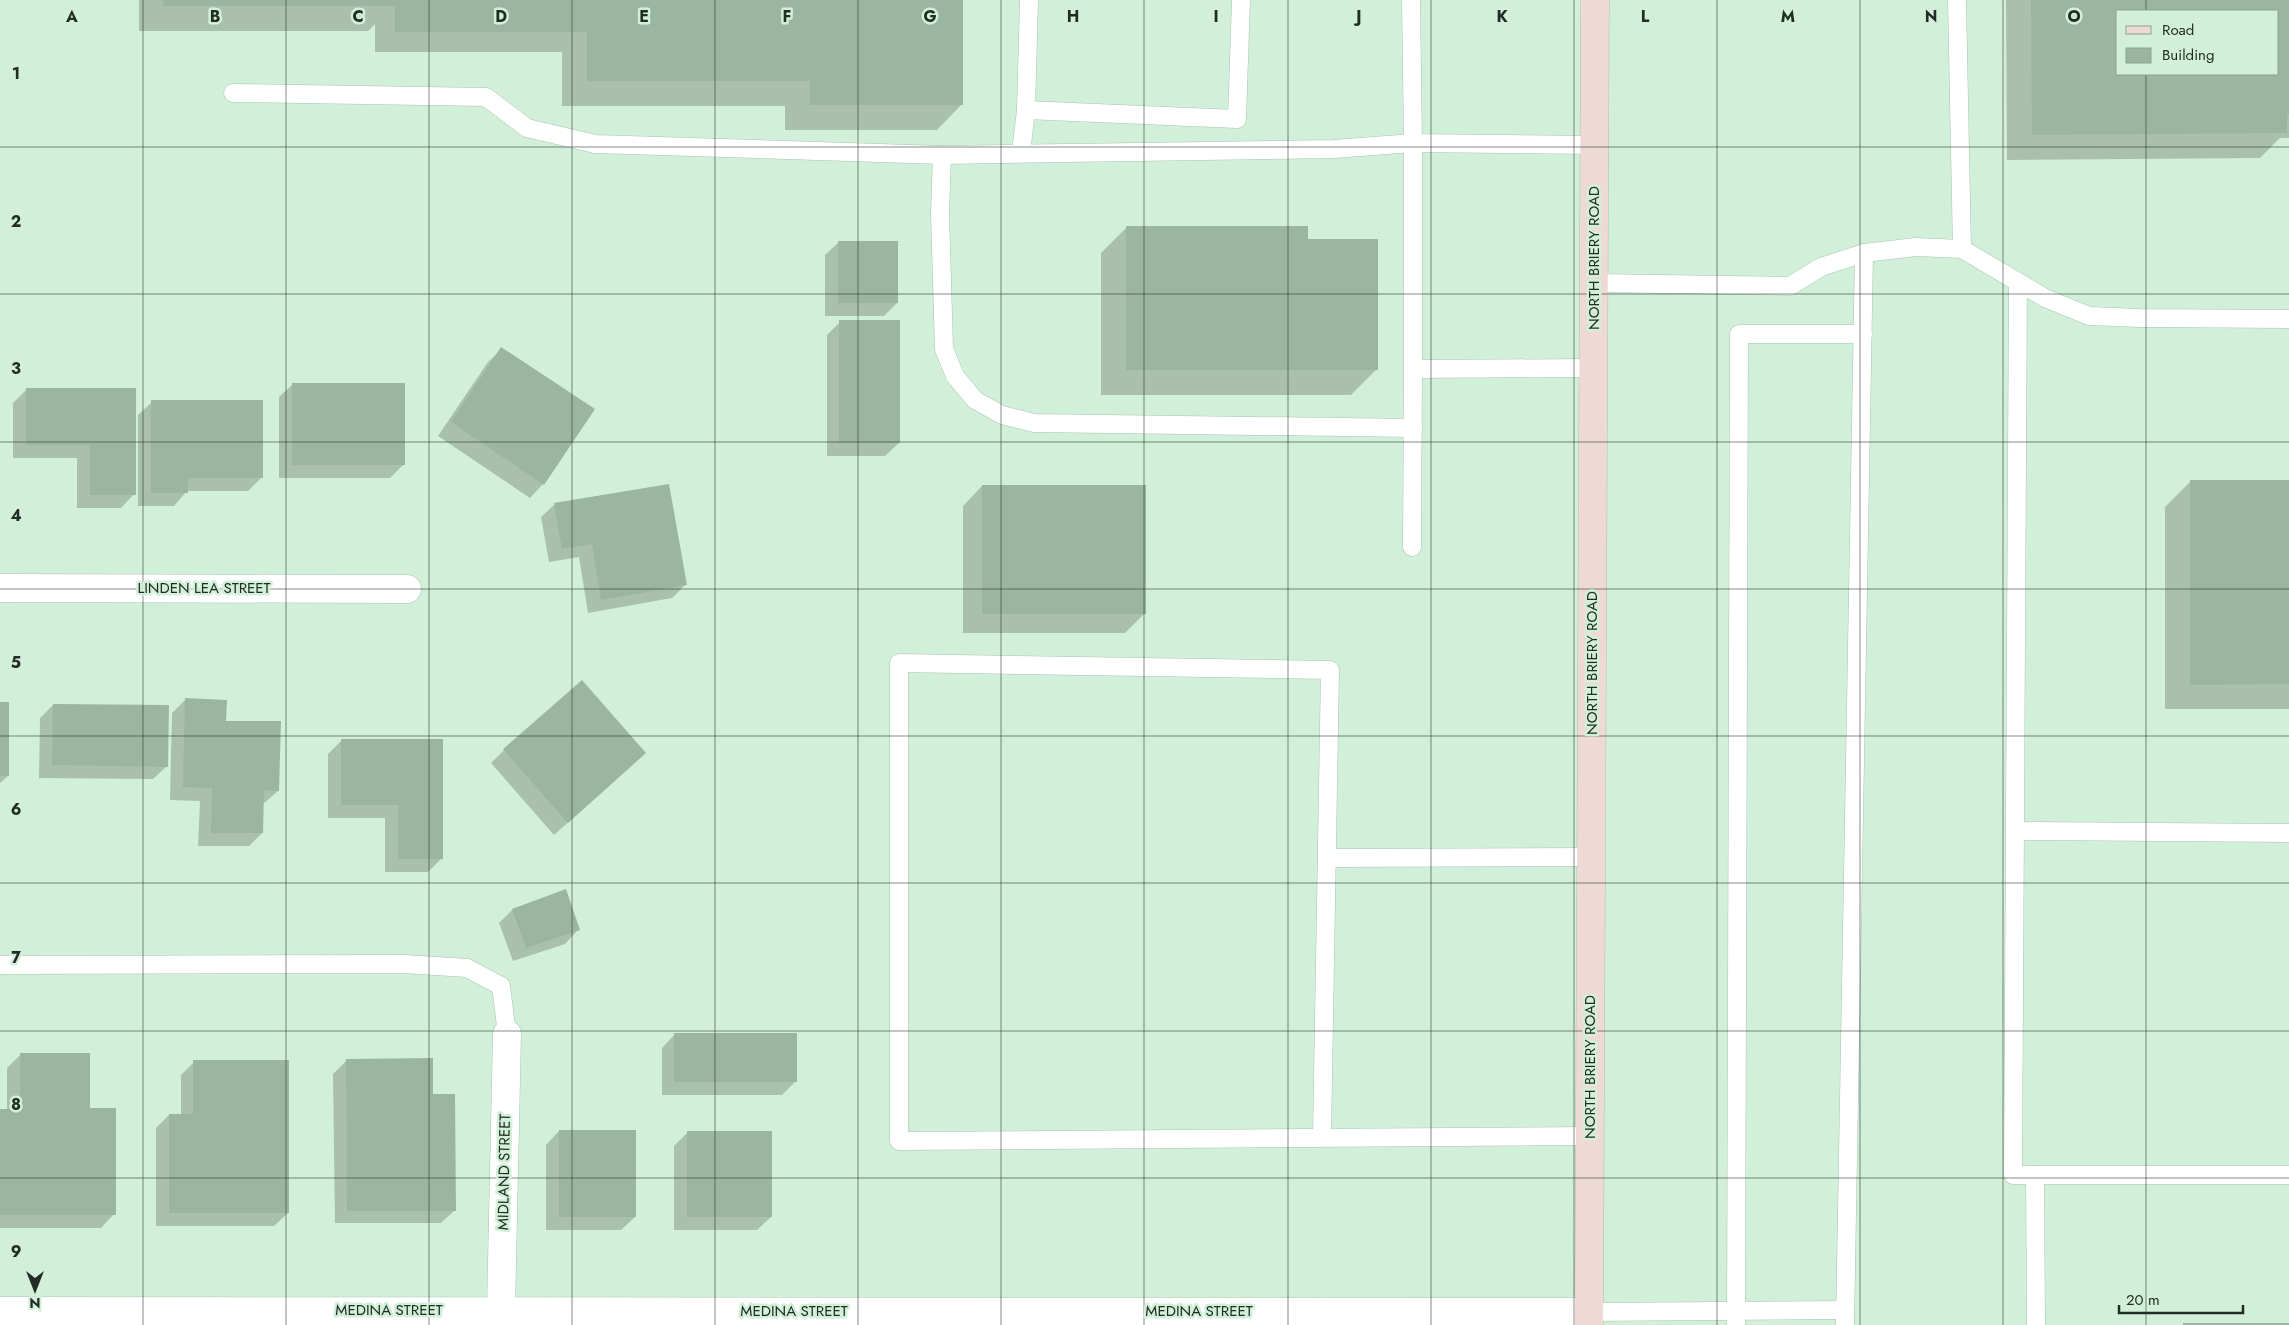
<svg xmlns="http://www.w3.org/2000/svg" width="2289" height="1325" viewBox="0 0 2289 1325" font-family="Jost,sans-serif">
  <rect width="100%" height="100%" fill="#d2f0d9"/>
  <g fill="#0003" fill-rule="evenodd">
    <path d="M139,0H962V104L937,130H785V106H562V52H375V24L368,31H139Z"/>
    <path d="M2006,0H2289V138H2280L2260,158L2007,160ZM2118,11H2278V74H2118Z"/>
    <path d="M1127,227L1307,240L1377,369L1351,395H1101V253Z"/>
    <path d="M839,242L897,303L884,316H825V255Z"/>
    <path d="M840,322L899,443L885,456H827V335Z"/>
    <path d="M502,349L543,484L530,498L438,436L488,362Z"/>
    <path d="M293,384L404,464L390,478H279V397Z"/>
    <path d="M27,389H134V494L121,508H77V458H13V403Z"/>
    <path d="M152,402L261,478L248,491H187L174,506H138V415Z"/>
    <path d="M2289,481V709H2165V507L2190,482Z"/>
    <path d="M982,486L1144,614L1125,633H963V506Z"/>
    <path d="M555,504L686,584L672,598L588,613L579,557L549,562L541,517Z"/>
    <path d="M186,699L225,723L278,791L263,804L262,833L249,846H198L200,801L170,800L172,713Z"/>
    <path d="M0,704L8,776L0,783Z"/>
    <path d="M53,705L167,766L153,779L39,778L40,718Z"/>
    <path d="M342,740H441V859L428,872H385V818H328V754Z"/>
    <path d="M504,750L631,766L554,835L491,763Z"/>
    <path d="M512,910L578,930L565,944L513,961L499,923Z"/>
    <path d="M675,1034L795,1082L782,1095H662V1048Z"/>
    <path d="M20,1055L88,1109L114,1214L101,1228H0V1111H7V1068Z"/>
    <path d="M347,1060L432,1096L455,1210L441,1223H335L333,1074Z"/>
    <path d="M194,1062L288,1213L274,1226H156V1128L169,1115H181V1075Z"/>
    <path d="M559,1131L635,1217L621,1230H546V1145Z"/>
    <path d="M687,1133L771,1217L757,1230H674V1146Z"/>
  </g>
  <g fill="#9ab6a1" fill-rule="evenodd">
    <path d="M163,0H963V105H810V81H587V32H395V6H163Z"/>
    <path d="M2031,0H2289V114H2287V133L2032,135ZM2118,11H2278V74H2118Z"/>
    <path d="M1126,226H1308V239H1378V370H1126Z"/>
    <rect x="838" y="241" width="60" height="62"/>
    <rect x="839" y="320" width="61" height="123"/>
    <path d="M501,347L595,409L544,485L451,422Z"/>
    <rect x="292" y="383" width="113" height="82"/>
    <path d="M26,388H136V495H90V445H26Z"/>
    <path d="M151,400H263V478H188V493H151Z"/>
    <path d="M2190,480H2289V684L2190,685Z"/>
    <path d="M669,484L687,585L601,600L592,544L562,549L554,503Z"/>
    <rect x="982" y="485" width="164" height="129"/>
    <path d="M582,680L646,753L568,823L503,749Z"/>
    <path d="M185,698L227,700L226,721H281L279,791L264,790L263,833H211L212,788L183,787Z"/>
    <rect x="0" y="702" width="9" height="74"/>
    <path d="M53,704L169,705L168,767L52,765Z"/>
    <path d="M341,739H443V859H398V805H341Z"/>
    <path d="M566,889L580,930L526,948L512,909Z"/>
    <rect x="674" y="1033" width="123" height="49"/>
    <path d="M20,1053H90V1108H116V1215H0V1109H20Z"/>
    <path d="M433,1058V1094H455L456,1211H347L346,1059Z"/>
    <path d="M193,1060H289V1213H169V1114H193Z"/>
    <rect x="559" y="1130" width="77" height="87"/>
    <rect x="687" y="1131" width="85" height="86"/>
    <rect x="2183" y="1323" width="106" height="2"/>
  </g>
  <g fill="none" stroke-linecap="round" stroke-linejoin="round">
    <g stroke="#a7c5af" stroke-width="19">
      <g id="lane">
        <path d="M1029,0L1026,110L1237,119L1241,0"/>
        <path d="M1411,0L1413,143L1594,145"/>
        <path d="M1957,0L1962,249"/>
        <path d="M233,93L486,97L527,128L595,144L942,155L940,213L944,349L955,376L975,400L1002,415L1034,423L1413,428"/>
        <path d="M1021,153L1026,110"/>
        <path d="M942,155L1334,149L1413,143V369L1593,368"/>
        <path d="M2018,282L2013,1175H2289"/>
        <path d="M1594,283L1790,286L1821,267L1864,253L1916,247L1962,249L2045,298L2089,316L2139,318L2289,319"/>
        <path d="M1412,547L1413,369"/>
        <path d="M2015,831L2289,833"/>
        <path d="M1327,858L1591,857"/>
        <path d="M0,965L404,964L467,968L501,986L507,1034"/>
        <path d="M1322,1137L1330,670L899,663V1141L1590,1136"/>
        <path d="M2035,1175L2036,1325"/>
        <path d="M1589,1312L1845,1310"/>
        <path d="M1736,1325L1739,334H1863"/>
        <path d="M1845,1325L1864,253"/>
      </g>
    </g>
    <g stroke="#a7c5af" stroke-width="29">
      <g id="street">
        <path d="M0,588L407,589"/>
        <path d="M501,1310L507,1034"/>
        <path d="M0,1311L1589,1312"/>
      </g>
    </g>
    <g stroke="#a7c5af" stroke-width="29">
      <path id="secondary" d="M1589,1325L1595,0"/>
    </g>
    <use href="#lane" stroke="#fff" stroke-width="18"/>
    <use href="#street" stroke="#fff" stroke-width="28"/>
    <use href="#secondary" stroke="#efd9d4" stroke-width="28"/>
  </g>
  <path fill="none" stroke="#212d24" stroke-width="1" stroke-opacity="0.55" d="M143,0V1325M286,0V1325M429,0V1325M572,0V1325M715,0V1325M858,0V1325M1001,0V1325M1144,0V1325M1288,0V1325M1431,0V1325M1574,0V1325M1717,0V1325M1860,0V1325M2003,0V1325M2146,0V11M2146,74V1325M0,147H2289M0,294H2289M0,442H2289M0,589H2289M0,736H2289M0,883H2289M0,1031H2289M0,1178H2289"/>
  <g text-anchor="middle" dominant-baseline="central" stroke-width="5" stroke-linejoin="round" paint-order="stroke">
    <g font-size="15" fill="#212d24" stroke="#d2f0d9">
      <text transform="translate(1594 258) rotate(-90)">NORTH BRIERY ROAD</text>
      <text x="204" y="588">LINDEN LEA STREET</text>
      <text transform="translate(1592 663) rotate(-90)">NORTH BRIERY ROAD</text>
      <text transform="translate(1590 1067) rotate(-90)">NORTH BRIERY ROAD</text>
      <text transform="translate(504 1172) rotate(-89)">MIDLAND STREET</text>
      <text x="389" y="1310">MEDINA STREET</text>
      <text x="794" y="1311">MEDINA STREET</text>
      <text x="1199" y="1311">MEDINA STREET</text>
    </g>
  </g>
  <g font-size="16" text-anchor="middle" font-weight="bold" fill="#212d24" stroke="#d2f0d9" stroke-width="5" stroke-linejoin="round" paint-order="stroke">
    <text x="72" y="22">A</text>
    <text x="215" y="22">B</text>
    <text x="358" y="22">C</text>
    <text x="501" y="22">D</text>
    <text x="644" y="22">E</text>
    <text x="787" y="22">F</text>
    <text x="930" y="22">G</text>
    <text x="1073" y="22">H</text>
    <text x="1216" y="22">I</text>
    <text x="1359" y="22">J</text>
    <text x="1502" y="22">K</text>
    <text x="1645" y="22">L</text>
    <text x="1788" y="22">M</text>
    <text x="1931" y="22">N</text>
    <text x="2074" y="22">O</text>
    <text x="16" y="79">1</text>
    <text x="16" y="227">2</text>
    <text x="16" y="374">3</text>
    <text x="16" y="521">4</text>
    <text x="16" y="668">5</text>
    <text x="16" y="815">6</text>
    <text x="16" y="963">7</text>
    <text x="16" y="1110">8</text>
    <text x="16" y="1257">9</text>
  </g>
  <rect x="2116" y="10" width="162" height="65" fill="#d2f0d9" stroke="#8ba291"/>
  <rect x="2126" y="26" width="25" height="8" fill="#efd9d4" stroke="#8ba291"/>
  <text x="2162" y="35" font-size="15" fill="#212d24">Road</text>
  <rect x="2126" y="48" width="25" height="15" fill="#9ab6a1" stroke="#8ba291"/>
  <text x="2162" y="60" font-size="15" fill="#212d24">Building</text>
  <g transform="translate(35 1290) rotate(180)" stroke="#d2f0d9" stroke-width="4" paint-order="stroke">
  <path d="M0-4L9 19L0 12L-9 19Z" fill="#212d24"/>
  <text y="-8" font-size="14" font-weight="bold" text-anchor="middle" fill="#212d24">N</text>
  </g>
  <path d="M2119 1305v8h124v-8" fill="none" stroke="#212d24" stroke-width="2.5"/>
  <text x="2126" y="1305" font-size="15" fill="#212d24" stroke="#d2f0d9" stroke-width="4" paint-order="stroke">20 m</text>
</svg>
